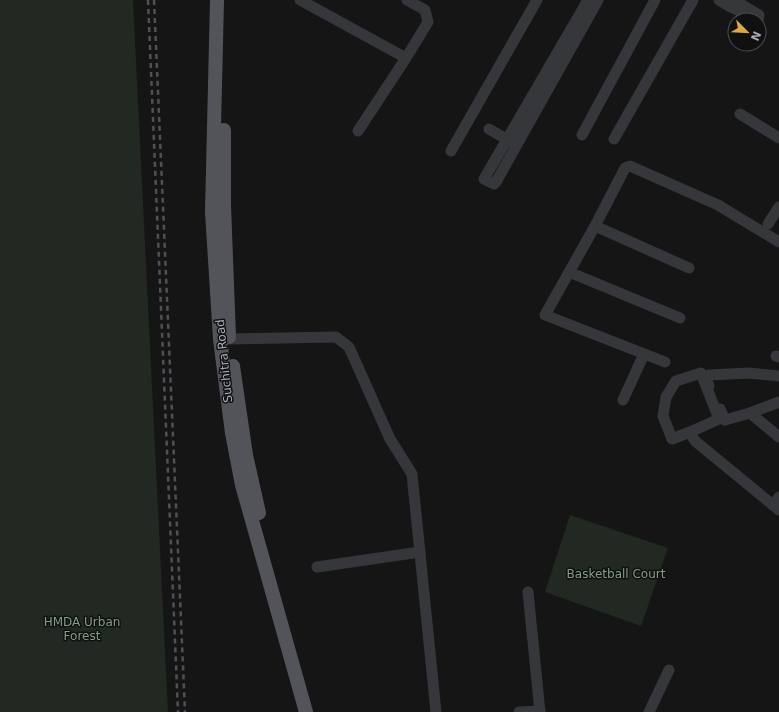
<svg xmlns="http://www.w3.org/2000/svg" width="779" height="712" viewBox="0 0 779 712" font-family="'DejaVu Sans',sans-serif">
  <rect width="100%" height="100%" fill="#151516"/>
  <g fill="#222822">
    <path d="M0,0H133L168,712H0Z"/>
    <path d="M570,515L668,548L641,626L545,592Z"/>
  </g>
  <g fill="none" stroke-linecap="round" stroke-linejoin="round">
    <g stroke="#36373b" stroke-width="11">
      <path d="M300,0L406,58L358,131"/>
      <path d="M588,0L484,179L494,184L496,182L598,0"/>
      <path d="M719,0L729,6L732,1"/>
      <path d="M729,6L758,20L759,15L734,0"/>
      <path d="M406,58L428,22L425,10L407,0"/>
      <path d="M740,114L779,138"/>
      <path d="M489,129L513,143"/>
      <path d="M582,135L655,0"/>
      <path d="M614,139L693,0"/>
      <path d="M451,151L537,0"/>
      <path d="M768,224L779,207"/>
      <path d="M595,226L689,268"/>
      <path d="M569,272L680,318"/>
      <path d="M229,339L336,337L349,347L390,439L412,474L436,712"/>
      <path d="M776,356L779,357"/>
      <path d="M665,362L545,315L595,226L625,168L630,166L718,205L779,242"/>
      <path d="M709,386L706,378L709,375L749,373L779,376"/>
      <path d="M623,400L644,354"/>
      <path d="M720,409L725,420L750,413L779,402"/>
      <path d="M750,413L779,437"/>
      <path d="M690,432L672,439L663,416L666,397L676,381L701,373L719,419L690,432L695,441L779,510"/>
      <path d="M773,505L779,497"/>
      <path d="M317,567L420,552"/>
      <path d="M528,592L540,712"/>
      <path d="M519,712L540,711"/>
      <path d="M649,712L669,670"/>
    </g>
    <g stroke="#53545a" stroke-width="14">
      <path d="M217,0L212,212L220,339L232,433L242,485L306,712"/>
      <path d="M224,130V205L229,337"/>
      <path d="M233,366L246,455L259,513"/>
    </g>
    <g stroke="#505156" stroke-width="2.5" stroke-dasharray="5 4" stroke-linecap="butt">
      <path d="M148,0L178,712"/>
      <path d="M154,0L185,712"/>
    </g>
  </g>
  <g text-anchor="middle" dominant-baseline="central" stroke-width="3" stroke-linejoin="round" paint-order="stroke">
    <g font-size="12" fill="#a8acb5" stroke="#101011">
      <text transform="translate(224 361) rotate(-96)">Suchitra Road</text>
    </g>
    <g font-size="12" fill="#819e83" stroke="#101011">
      <text x="616" y="574">Basketball Court</text>
      <text x="82" y="622">HMDA Urban<tspan x="82" dy="14">Forest</tspan></text>
    </g>
  </g>
  <g transform="translate(747 32) rotate(114)"><circle r="19" fill="#101011" stroke="#4d4e53"/>
  <path d="M0-3L7 15L0 10L-7 15Z" fill="#dca847"/>
  <text y="-6" font-size="11" font-weight="bold" text-anchor="middle" fill="#a8acb5">N</text>
  </g>
</svg>
